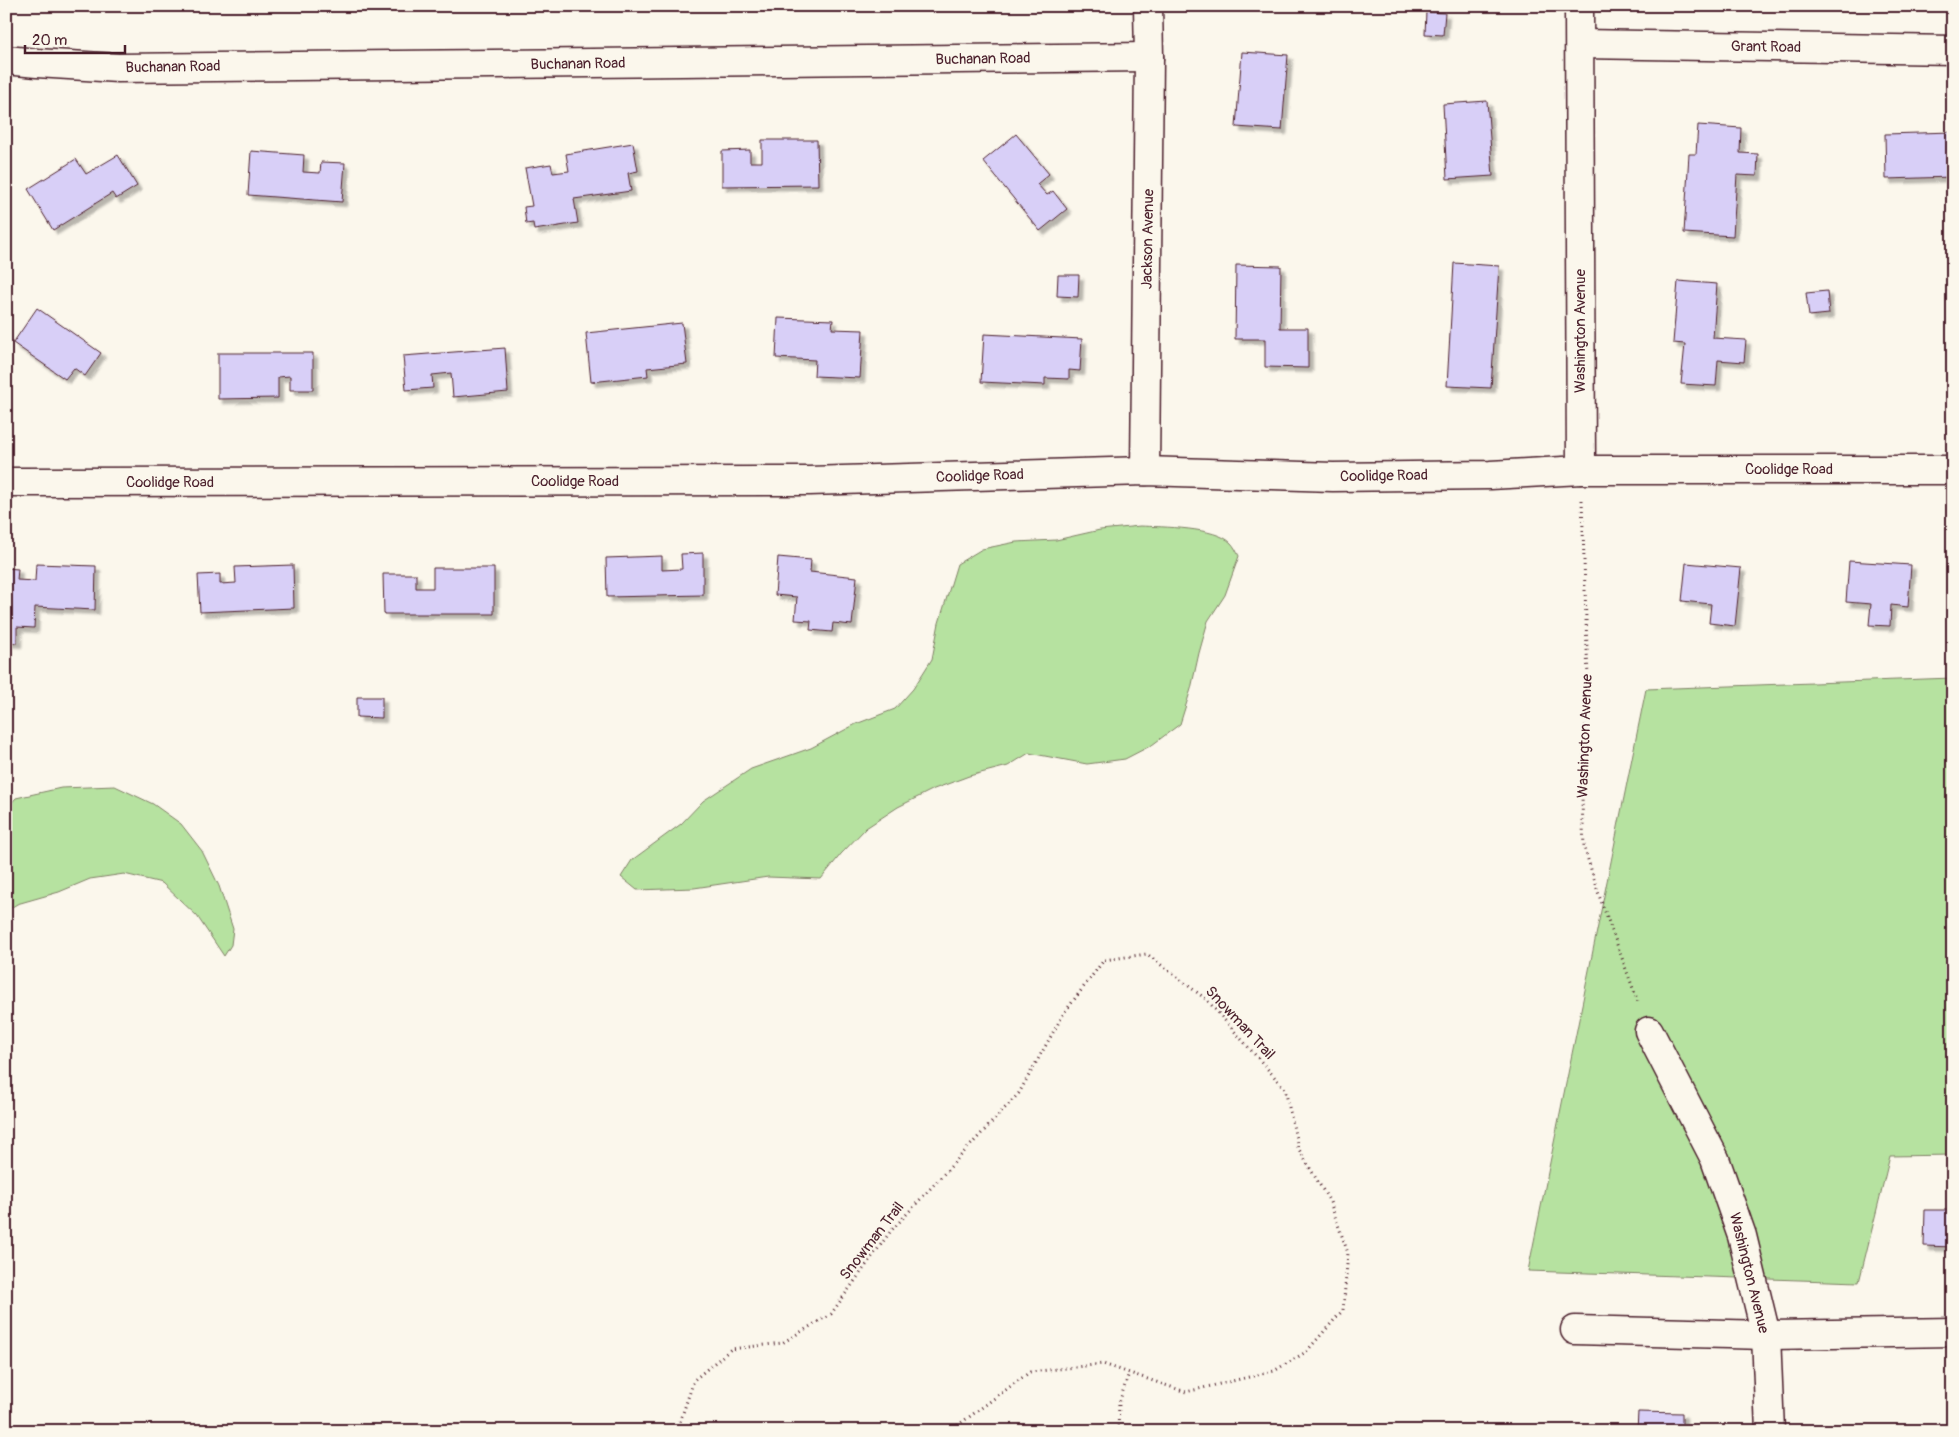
<svg xmlns="http://www.w3.org/2000/svg" width="1959" height="1437" viewBox="0 0 1959 1437" font-family="Pangolin,sans-serif">
  <defs>
    <filter id="shadow"><feDropShadow dx="4.5" dy="4.5" stdDeviation="1" flood-color="#0004"/></filter>
  </defs>
  <rect width="100%" height="100%" fill="#fbf7ec"/>
  <filter id="ink" filterUnits="userSpaceOnUse"><feTurbulence type="fractalNoise" baseFrequency=".02" numOctaves="2"/><feDisplacementMap in="SourceGraphic" scale="10" xChannelSelector="R" yChannelSelector="G"/><feConvolveMatrix kernelMatrix="1 2 1 2 8 2 1 2 1" color-interpolation-filters="sRGB"/></filter>
  <g filter="url(#ink)">
    <g fill="#b6e2a0" stroke="#808066">
      <path d="M1140,526C1162,527 1216,527 1231,543C1234,546 1237,552 1239,556L1225,595L1208,621L1199,653L1191,689L1180,724L1152,745L1125,759L1087,764L1029,753L1008,766L969,776L934,789L898,807L866,828L841,854L821,879L768,877L694,888L637,890L621,877L632,860L681,824L703,801L751,769L811,748L856,724L895,709L913,689L932,659L939,623L957,564L982,549L1016,542L1056,540L1100,530Z"/>
      <path d="M1953,678V1155L1890,1156L1859,1282L1528,1271L1646,689Z"/>
      <path d="M115,786L153,804L181,824L202,851L219,886L233,929L231,945L224,956L197,916L162,883L124,874L90,879L59,892L17,904L6,911V809L16,798L61,788Z"/>
    </g>
    <g fill="#d8cff7" stroke="#4a1f2b" filter="url(#shadow)">
      <path d="M1426,12L1445,13L1443,35L1425,34Z"/>
      <path d="M1242,52L1288,55L1282,130L1236,127Z"/>
      <path d="M1487,101L1493,176L1447,179L1443,104Z"/>
      <path d="M1698,125L1741,128L1740,153L1758,154L1757,176L1737,175L1733,236L1684,233L1689,154H1696Z"/>
      <path d="M1953,132V177L1886,179L1885,134Z"/>
      <path d="M1016,134L1049,174L1037,184L1047,195L1053,191L1067,209L1040,231L983,161Z"/>
      <path d="M762,140H817L818,185L722,186V151L750,150V162H762Z"/>
      <path d="M633,143L638,171L628,173L631,191L574,199L578,223L534,230L533,223L526,224L524,207L532,206L525,168L551,164L553,173L569,171L566,154Z"/>
      <path d="M251,151L304,155L303,172L320,173L321,162L345,163L342,202L248,195Z"/>
      <path d="M118,155L137,186L116,199L112,193L53,230L28,189L76,159L86,174Z"/>
      <path d="M1454,263L1499,266L1491,388L1447,386Z"/>
      <path d="M1236,265L1281,266L1280,328H1308V368L1265,367V339H1235Z"/>
      <path d="M1058,275H1079L1078,297L1057,296Z"/>
      <path d="M1678,281L1717,284L1713,338L1746,340L1744,362L1718,360L1716,386L1681,384L1685,344L1673,343Z"/>
      <path d="M1827,291L1829,314L1809,316L1806,293Z"/>
      <path d="M37,308L101,353L85,376L74,368L65,379L13,343Z"/>
      <path d="M778,318L833,320L832,329L863,330L860,378L814,376L815,360L776,358Z"/>
      <path d="M682,323L687,364L647,368L648,376L591,382L586,333Z"/>
      <path d="M984,334L1082,339L1080,371L1069,370V379L1045,378V385L981,382Z"/>
      <path d="M505,348L508,392L453,397L451,373L432,375L433,388L406,390L403,356Z"/>
      <path d="M218,353H313V390H290V376L278,377V398L218,399Z"/>
      <path d="M703,553V595L607,597L606,558L662,556V570L682,569L681,554Z"/>
      <path d="M778,557L811,560L810,572L857,577L852,625L833,623L832,632L810,630L811,621L795,620L797,597L775,595Z"/>
      <path d="M1849,561L1911,565L1908,607L1891,605L1890,626L1869,625L1871,604L1846,602Z"/>
      <path d="M1686,563L1741,568L1735,626L1709,623L1711,604L1682,601Z"/>
      <path d="M36,564L96,566L95,610L35,607L34,628L17,627V643L6,642V568L18,569L17,580L35,581Z"/>
      <path d="M293,565L294,608L200,612L198,575L220,574V584L236,583L235,567Z"/>
      <path d="M433,568H494V614H384L383,574H416V588H433Z"/>
      <path d="M357,697H382V718L357,717Z"/>
      <path d="M1925,1210H1953V1247L1924,1246Z"/>
      <path d="M1638,1412L1682,1413V1431H1637Z"/>
    </g>
    <g fill="none" stroke-linecap="round" stroke-linejoin="round">
      <g stroke="#4a1f2b" stroke-width="31">
        <g id="minor">
          <path d="M1579,6L1581,470"/>
          <path d="M1580,44L1953,50"/>
          <path d="M6,60L37,63L118,68L1149,57"/>
          <path d="M1145,471L1149,57L1148,6"/>
          <path d="M6,482L809,481L1145,471L1333,477L1490,475L1581,470H1953"/>
          <path d="M1649,1031L1715,1159L1742,1236L1766,1335L1770,1431"/>
          <path d="M1575,1330L1766,1335L1953,1332"/>
        </g>
      </g>
      <g stroke="#4a1f2b" stroke-width="3" stroke-dasharray="1 4" stroke-linecap="butt">
        <path d="M1582,500L1588,679L1582,803L1584,847L1600,898L1638,1002"/>
        <path d="M677,1431L694,1380L731,1349L782,1343L831,1314L890,1232L1019,1093L1064,1013L1104,960L1147,954L1207,1000L1285,1089L1298,1148L1330,1202L1348,1253L1343,1310L1306,1352L1274,1371L1186,1392L1103,1364L1030,1372L950,1431"/>
        <path d="M1118,1431L1119,1403L1129,1373"/>
      </g>
      <use href="#minor" stroke="#fbf7ec" stroke-width="28"/>
    </g>
  </g>
  <g text-anchor="middle" dominant-baseline="central" stroke-width="4" stroke-linejoin="round" paint-order="stroke">
    <g font-size="15" fill="#4a1f2b" stroke="#fbf7ec">
      <text transform="translate(1766 47) rotate(1)">Grant Road</text>
      <text transform="translate(983 59) rotate(-1)">Buchanan Road</text>
      <text transform="translate(578 64) rotate(-1)">Buchanan Road</text>
      <text transform="translate(173 67) rotate(-1)">Buchanan Road</text>
      <text transform="translate(1148 239) rotate(-89)">Jackson Avenue</text>
      <text transform="translate(1580 331) rotate(-90)">Washington Avenue</text>
      <text x="1789" y="469">Coolidge Road</text>
      <text transform="translate(980 476) rotate(-2)">Coolidge Road</text>
      <text transform="translate(1384 476) rotate(-1)">Coolidge Road</text>
      <text x="575" y="481">Coolidge Road</text>
      <text x="170" y="482">Coolidge Road</text>
      <text transform="translate(1585 736) rotate(-88)">Washington Avenue</text>
      <text transform="translate(1240 1023) rotate(47)">Snowman Trail</text>
      <text transform="translate(872 1241) rotate(-52)">Snowman Trail</text>
      <text transform="translate(1749 1273) rotate(76)">Washington Avenue</text>
    </g>
  </g>
  <rect width="1959" height="1437" fill="none" stroke="#fbf7ec" stroke-width="25"/>
  <rect x="12" y="12" width="1934" height="1412" fill="none" stroke="#4a1f2b" stroke-width="2" filter="url(#ink)"/>
  <path d="M25 45v8h100v-8" fill="none" stroke="#4a1f2b" stroke-width="2.5"/>
  <text x="32" y="45" font-size="15" fill="#4a1f2b" stroke="#fbf7ec" stroke-width="4" paint-order="stroke">20 m</text>
</svg>
